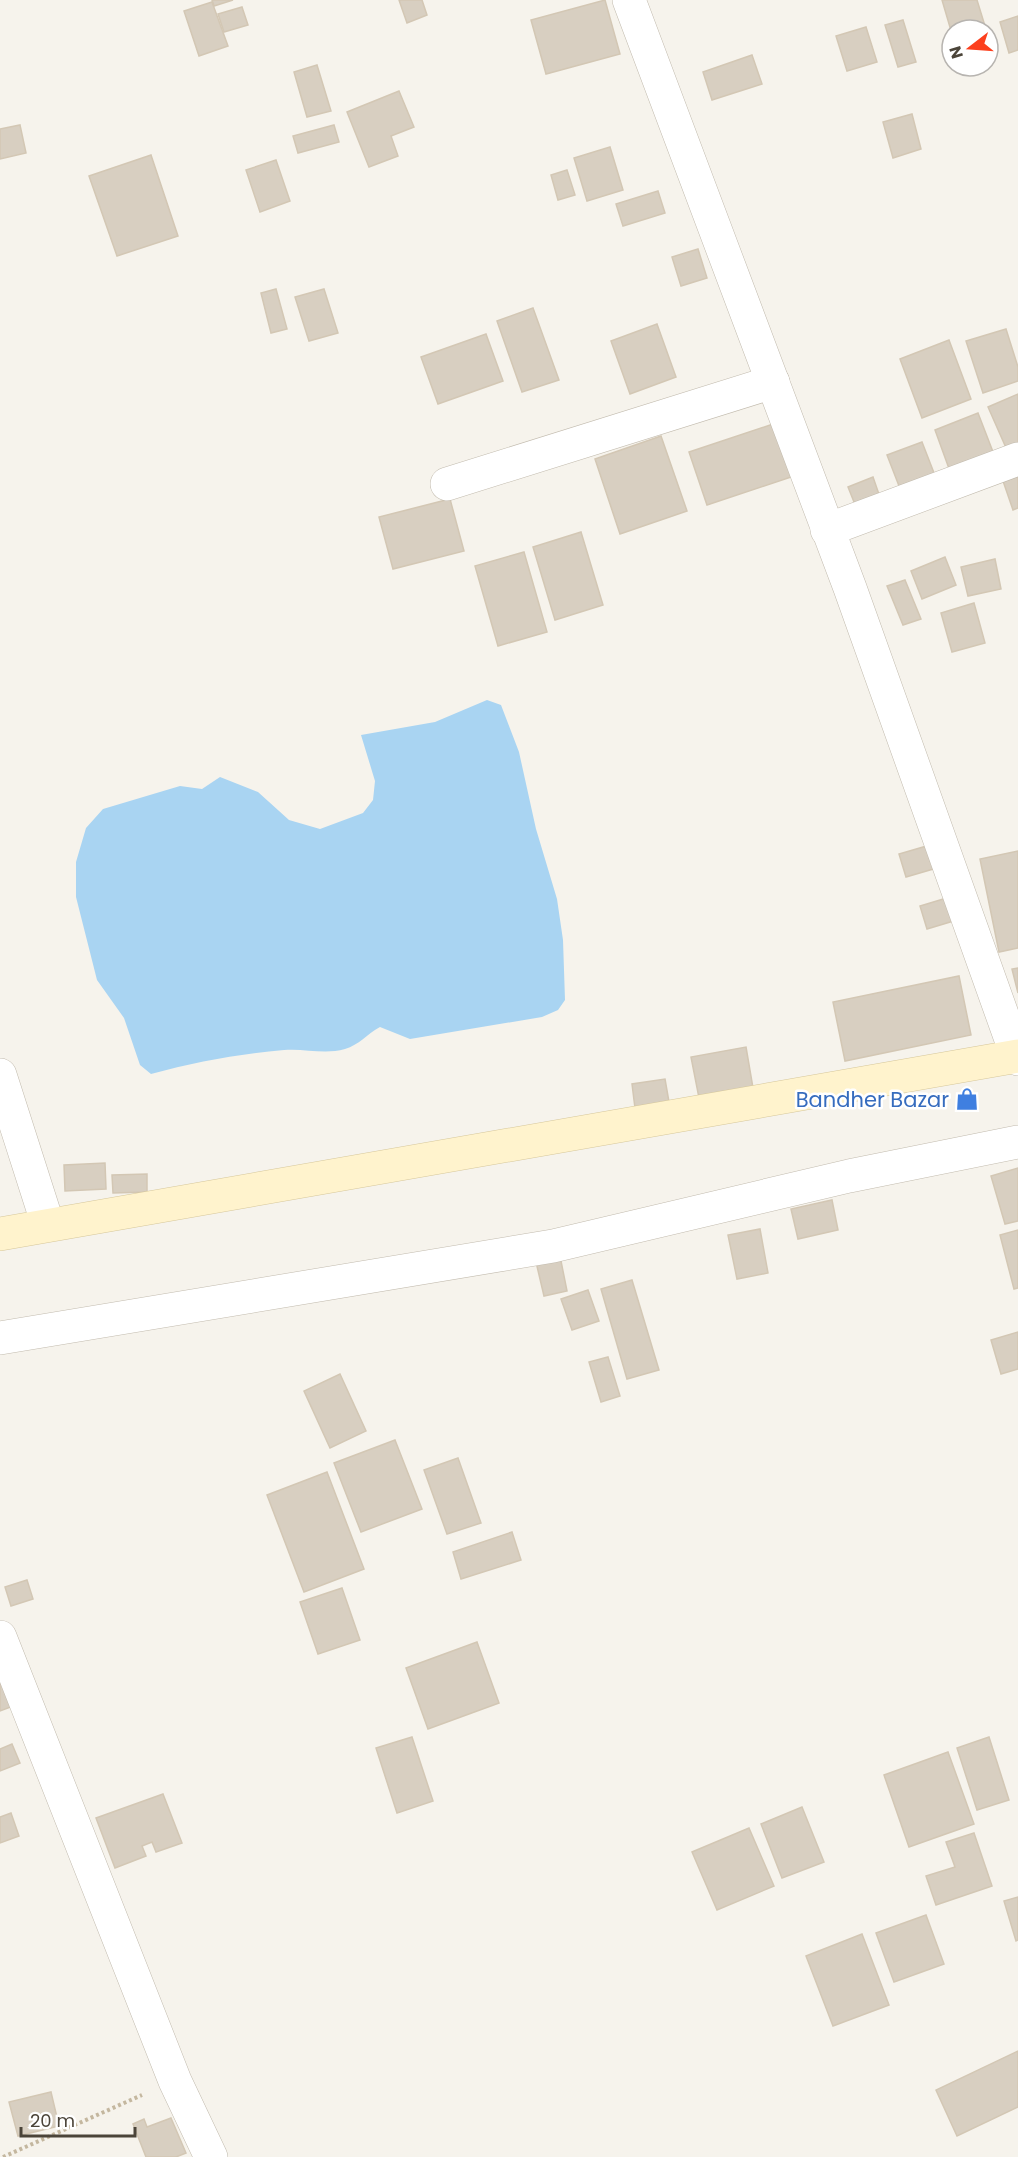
<svg xmlns="http://www.w3.org/2000/svg" width="1018" height="2157" viewBox="0 0 1018 2157" font-family="Poppins,sans-serif">
  <rect width="100%" height="100%" fill="#f6f3ec"/>
  <path fill="#a9d4f2" d="M487,700L501,705L519,752L536,829L557,899L563,940L565,1000L558,1010L542,1017L410,1039L380,1027C367,1034 359,1045 345,1049C324,1055 304,1048 284,1050C239,1054 195,1062 151,1074L140,1065L124,1018L97,980L76,897V862L86,828L103,809L180,786L202,789L220,777L258,792L289,820L320,829L363,813L373,800L375,781L361,735L435,722Z"/>
  <g fill="#d8cfc1" stroke="#d3c7b4" stroke-width="1.5">
    <path d="M212,0H233L214,6Z"/>
    <path d="M399,0H422L427,15L407,23Z"/>
    <path d="M605,0L620,54L546,74L531,20Z"/>
    <path d="M942,0H977L985,26L971,30H952V34Z"/>
    <path d="M212,2L228,46L199,56L184,11Z"/>
    <path d="M242,7L248,25L224,32L218,14Z"/>
    <path d="M1018,16V50L1009,53L1000,22Z"/>
    <path d="M903,20L916,62L898,67L885,25Z"/>
    <path d="M866,27L877,62L847,71L836,36Z"/>
    <path d="M752,55L762,84L712,100L703,72Z"/>
    <path d="M317,65L331,111L307,117L294,72Z"/>
    <path d="M399,91L414,127L391,136L398,156L369,167L347,112Z"/>
    <path d="M912,114L921,149L893,158L883,122Z"/>
    <path d="M20,125L26,153L0,159V129Z"/>
    <path d="M334,125L339,142L298,153L293,136Z"/>
    <path d="M610,147L623,190L587,201L574,158Z"/>
    <path d="M151,155L178,236L117,256L89,176Z"/>
    <path d="M276,160L290,201L260,212L246,170Z"/>
    <path d="M567,170L575,195L558,200L551,175Z"/>
    <path d="M658,191L665,213L623,226L616,204Z"/>
    <path d="M698,249L707,278L681,286L672,257Z"/>
    <path d="M276,289L287,329L271,333L261,293Z"/>
    <path d="M324,289L338,333L309,341L295,297Z"/>
    <path d="M533,308L559,380L522,392L497,321Z"/>
    <path d="M657,324L676,377L630,394L611,341Z"/>
    <path d="M1006,329L1018,367V381L983,393L966,341Z"/>
    <path d="M486,334L503,381L438,404L421,357Z"/>
    <path d="M949,340L971,399L922,418L900,359Z"/>
    <path d="M1018,394V445L1007,450L988,407Z"/>
    <path d="M978,413L995,457L951,474L935,430Z"/>
    <path d="M779,422L797,475L707,505L689,452Z"/>
    <path d="M661,436L687,511L620,534L595,459Z"/>
    <path d="M922,442L936,478L901,491L887,455Z"/>
    <path d="M1018,473V508L1013,510L1002,478Z"/>
    <path d="M873,477L882,503L858,512L848,487Z"/>
    <path d="M450,499L464,551L393,569L379,517Z"/>
    <path d="M581,532L603,605L555,620L533,547Z"/>
    <path d="M524,552L547,632L498,646L475,566Z"/>
    <path d="M945,557L956,585L922,599L911,571Z"/>
    <path d="M995,559L1001,589L968,596L961,567Z"/>
    <path d="M905,580L921,619L903,625L887,586Z"/>
    <path d="M974,603L985,643L952,652L941,613Z"/>
    <path d="M930,845L937,868L906,877L899,854Z"/>
    <path d="M1018,851V948L999,952L980,859Z"/>
    <path d="M950,897L957,920L927,929L920,906Z"/>
    <path d="M1018,968V993L1012,969Z"/>
    <path d="M959,976L971,1035L845,1061L833,1002Z"/>
    <path d="M746,1047L753,1088L699,1098L691,1057Z"/>
    <path d="M665,1079L669,1102L635,1108L632,1084Z"/>
    <path d="M105,1163L106,1189L65,1191L64,1165Z"/>
    <path d="M1018,1168V1221L1005,1224L991,1176Z"/>
    <path d="M147,1174V1192L113,1193L112,1175Z"/>
    <path d="M832,1200L838,1230L798,1239L791,1209Z"/>
    <path d="M760,1229L768,1273L737,1279L728,1235Z"/>
    <path d="M1018,1230V1288L1014,1289L1000,1235Z"/>
    <path d="M560,1256L567,1291L544,1296L536,1262Z"/>
    <path d="M632,1280L659,1370L627,1379L601,1289Z"/>
    <path d="M588,1290L599,1321L572,1330L561,1299Z"/>
    <path d="M1018,1332V1369L1001,1374L991,1340Z"/>
    <path d="M608,1357L620,1396L601,1402L589,1362Z"/>
    <path d="M340,1374L366,1431L330,1448L304,1391Z"/>
    <path d="M395,1440L422,1509L361,1532L334,1463Z"/>
    <path d="M458,1458L481,1523L447,1534L424,1470Z"/>
    <path d="M327,1472L364,1569L304,1592L267,1495Z"/>
    <path d="M512,1532L521,1560L461,1579L453,1552Z"/>
    <path d="M27,1580L33,1599L11,1606L5,1587Z"/>
    <path d="M342,1588L360,1640L318,1654L300,1602Z"/>
    <path d="M477,1642L499,1703L428,1729L406,1668Z"/>
    <path d="M0,1654L21,1703L0,1711Z"/>
    <path d="M412,1737L433,1801L397,1813L376,1748Z"/>
    <path d="M989,1737L1009,1800L977,1810L957,1748Z"/>
    <path d="M12,1744L20,1763L0,1771V1749Z"/>
    <path d="M948,1752L974,1824L909,1847L884,1775Z"/>
    <path d="M163,1794L182,1843L156,1852L152,1842L142,1846L146,1856L115,1868L96,1818Z"/>
    <path d="M802,1807L824,1862L782,1878L761,1824Z"/>
    <path d="M11,1813L19,1836L0,1843V1817Z"/>
    <path d="M749,1828L774,1886L717,1910L692,1852Z"/>
    <path d="M974,1833L992,1886L936,1905L926,1876L955,1867L946,1842Z"/>
    <path d="M1018,1897V1940L1016,1941L1004,1901Z"/>
    <path d="M926,1915L944,1964L894,1982L876,1933Z"/>
    <path d="M862,1934L889,2005L833,2026L806,1956Z"/>
    <path d="M1018,2051V2107L957,2136L936,2090Z"/>
    <path d="M51,2092L59,2126L18,2136L9,2102Z"/>
    <path d="M171,2118L186,2153L176,2157H146L133,2124L144,2119L147,2127Z"/>
  </g>
  <g fill="none" stroke-linecap="round" stroke-linejoin="round">
    <g stroke="#c2bbae" stroke-width="34">
      <g id="street">
        <path d="M629,0L850,588L1018,1059"/>
        <path d="M447,484L773,382"/>
        <path d="M827,530L1018,459"/>
        <path d="M0,1075L48,1225"/>
        <path d="M0,1338L553,1246L849,1176L1018,1142"/>
        <path d="M0,1637L175,2081L211,2157"/>
      </g>
    </g>
    <g stroke="#d6c79b" stroke-width="34">
      <path id="secondary" d="M0,1234L1018,1056"/>
    </g>
    <path stroke="#c4b79f" stroke-width="4" stroke-dasharray="3 3" stroke-linecap="butt" d="M3,2157L142,2095"/>
    <use href="#street" stroke="#fff" stroke-width="33"/>
    <use href="#secondary" stroke="#fff3cd" stroke-width="33"/>
  </g>
  <defs>
    <g id="shop-bare" transform="scale(1.8)"><path d="M-5-2.5h2.3a2.7 3.5 0 0 1 5.4 0H5L5.5 6h-11ZM-1.5-2.5h3a1.5 2.3 0 0 0-3 0Z" fill="#3f7fe0" stroke="#fff" stroke-width="2.5" paint-order="stroke"/></g>
  </defs>
  <g fill-rule="evenodd">
    <use href="#shop-bare" x="967" y="1099"/>
  </g>
  <g text-anchor="middle" dominant-baseline="central" stroke-width="5" stroke-linejoin="round" paint-order="stroke">
    <g font-size="21" fill="#366cbe" stroke="#fff" text-anchor="end">
      <text x="949" y="1099">Bandher Bazar</text>
    </g>
  </g>
  <g transform="translate(970 48) rotate(253)"><circle r="28" fill="#ffffff" stroke="#b7b4b0" stroke-width="1.5"/>
  <path d="M0-4.5L10 22L0 15L-10 22Z" fill="#fc3f1d"/>
  <text y="-9" font-size="16" font-weight="bold" text-anchor="middle" fill="#4b4439">N</text>
  </g>
  <path d="M21 2127v9h114v-9" fill="none" stroke="#4b4439" stroke-width="3"/>
  <text x="30" y="2127" font-size="18" fill="#4b4439" stroke="#ffffff" stroke-width="4.5" paint-order="stroke">20 m</text>
</svg>
